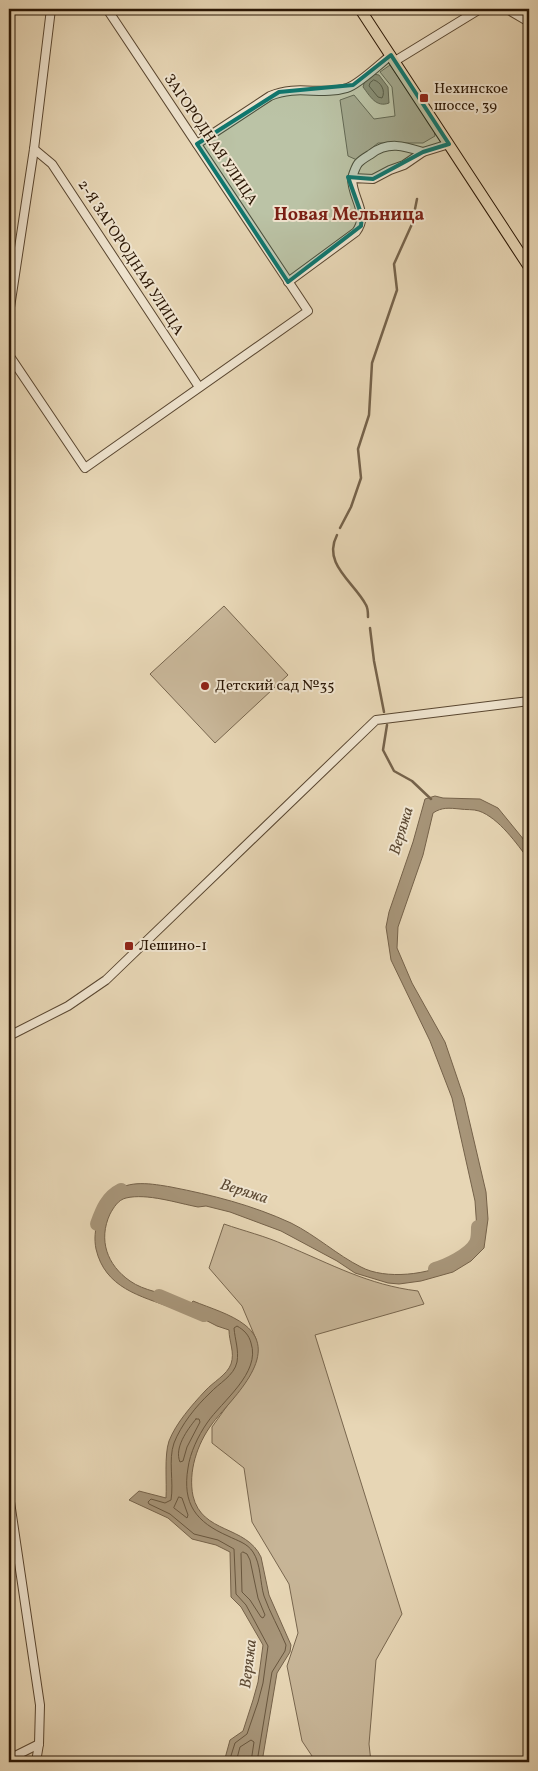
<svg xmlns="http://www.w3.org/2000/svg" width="538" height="1771" viewBox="0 0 538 1771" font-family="Vollkorn,serif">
  <rect width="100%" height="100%" fill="#e7d6b5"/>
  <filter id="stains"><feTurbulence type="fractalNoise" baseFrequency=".004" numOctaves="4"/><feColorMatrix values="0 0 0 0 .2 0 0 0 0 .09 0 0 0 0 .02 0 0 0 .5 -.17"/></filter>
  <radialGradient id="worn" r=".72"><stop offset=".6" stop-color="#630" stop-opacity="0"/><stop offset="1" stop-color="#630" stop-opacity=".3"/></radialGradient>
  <g fill="#c7b597" stroke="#78664e">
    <path d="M390,65L434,130L435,136L423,143H378L357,160L348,156L340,100L354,95L374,119L395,116L392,87L380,72Z"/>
    <path d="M224,606L288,675L215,743L150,674Z"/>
    <path d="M224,1224C244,1231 265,1236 285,1245C331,1264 368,1285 418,1291L424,1304L315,1335L402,1614L376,1660L369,1744L371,1762H316L302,1741L287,1666L298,1633L289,1584L252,1522L244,1468L212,1443V1427L252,1371L256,1339L242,1306L209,1268Z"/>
  </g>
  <g fill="#a79579" stroke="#75624a">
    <path d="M373,74L379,75L388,87L389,103C376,108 370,96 363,87L365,80Z"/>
    <path d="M435,796L443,798L480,799L498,808L529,846V860C517,844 499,818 479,811C473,809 466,810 460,809C449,808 442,807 433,813L423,855L398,927L397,948L412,983L445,1042L464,1098L486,1192L488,1219L484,1248L471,1261L453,1272L421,1281L399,1284L388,1283L355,1273L337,1261L281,1231L230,1212L206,1206L198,1207C177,1203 147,1193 126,1198C118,1200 114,1207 110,1214C98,1240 107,1265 130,1281C144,1291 164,1293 180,1299L173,1308C140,1296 105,1288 96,1249C94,1239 95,1230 98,1220C102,1211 106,1199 113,1193C128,1179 153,1184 171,1187C212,1195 252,1205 291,1223C317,1236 337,1255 361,1267C385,1280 430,1275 453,1261C461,1257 468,1251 474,1245L477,1230L475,1201L452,1098L430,1041L391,960L386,927L389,912L413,842L425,799Z"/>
    <path d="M193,1301C210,1308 231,1314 245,1325C283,1355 229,1401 212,1424C197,1444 188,1472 193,1496C202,1534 246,1525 261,1557L269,1595L291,1645L290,1652L277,1673L262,1762H224L230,1740L243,1731L253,1700L258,1682L263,1645L241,1607L231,1597L230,1552L216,1545L192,1539L168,1518L129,1500L139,1491L166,1498C167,1482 164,1456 169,1441C176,1423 192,1405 205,1391C213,1382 227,1375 231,1364C235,1352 229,1342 229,1330L217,1326L186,1310Z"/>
  </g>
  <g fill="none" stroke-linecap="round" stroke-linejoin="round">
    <g stroke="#68563e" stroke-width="1">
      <path d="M374,80C381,82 386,91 382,98L378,97L369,86L370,83Z"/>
      <path d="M196,1419H199L200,1422L187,1447L183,1461L180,1462C174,1448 187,1430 196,1419Z"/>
      <path d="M179,1497L182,1498L188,1515L187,1518L174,1508Z"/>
      <path d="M243,1552L247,1554L250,1560L258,1598L265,1615L263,1618L261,1617L250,1600L242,1592L241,1554Z"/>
      <path d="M229,1762L235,1743L247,1734L258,1702L263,1683L268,1646L246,1605L236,1594L234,1549L218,1540L194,1534L170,1514L149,1504L148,1502L151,1499L165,1503L171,1500C174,1482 168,1460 174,1443C181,1425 196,1406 210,1393C219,1383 234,1376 237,1362C239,1350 235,1340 234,1328L237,1326C244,1330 249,1335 251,1343C261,1373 222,1401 207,1423C198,1436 190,1453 188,1468C182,1504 196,1522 228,1536C238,1541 247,1543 253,1552C261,1564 260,1583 264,1596C270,1613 279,1628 286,1645L285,1651L272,1672L257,1762"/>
      <path d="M236,1762L240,1747L251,1740L254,1742L251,1762"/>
    </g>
    <g stroke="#75624a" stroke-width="2.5">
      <path d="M9,28L11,9"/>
      <path d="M340,528L351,507L361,478L358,449L369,415L372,363L397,290L394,264L412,224L417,199"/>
      <path d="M337,535C322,564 354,582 366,605C368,608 368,613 368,617"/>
      <path d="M370,628L374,661L384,712"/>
      <path d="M387,725L383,750L394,771L412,781L431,799"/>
    </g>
    <g stroke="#a79579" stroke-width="14">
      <path d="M97,1224C102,1210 107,1197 121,1190"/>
      <path d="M435,1269C446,1266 470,1255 476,1243C478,1239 478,1231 478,1227"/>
      <path d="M159,1296L204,1315"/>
    </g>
    <g stroke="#594630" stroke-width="10">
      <g id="minor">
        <path d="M507,9L529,22"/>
        <path d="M395,61L480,9"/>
        <path d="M197,144L270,96C297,84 321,96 347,88C358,85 381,63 391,55"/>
        <path d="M34,149L52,164L199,387"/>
        <path d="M352,178C357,162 358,162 371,154C388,141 404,146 423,152"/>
        <path d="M288,282L356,232C370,214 352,199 352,178L373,179L390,170L404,165L423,152L449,144"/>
        <path d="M9,314L34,149L51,9"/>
        <path d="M9,355L85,468L308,311L107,9"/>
        <path d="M9,1036L68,1006L106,980L376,720L529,701"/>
        <path d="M9,1495L40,1705L39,1744L36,1762"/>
        <path d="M9,1759L39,1744"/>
      </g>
    </g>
    <g stroke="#2a1604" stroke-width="12">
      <path id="major" d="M360,9L529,267"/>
    </g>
    <use href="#minor" stroke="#efe4cf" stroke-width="8"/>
    <use href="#major" stroke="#e7d6b5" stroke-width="10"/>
  </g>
  <path fill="#0f766e" fill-opacity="0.2" stroke="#0f766e" stroke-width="4" stroke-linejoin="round" d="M391,55L449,144L423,152L373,179L348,177L362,216L361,226L288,282L197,144L279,92L353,85Z"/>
  <g fill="#8f2418" stroke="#efe4cf" stroke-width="2">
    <rect x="419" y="93" width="10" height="10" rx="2.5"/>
    <circle cx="205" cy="686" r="5"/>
    <rect x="124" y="941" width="10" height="10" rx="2.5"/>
  </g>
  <g text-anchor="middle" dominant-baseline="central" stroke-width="4" stroke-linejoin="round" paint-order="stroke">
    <g font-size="15" fill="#2a1604" stroke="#efe4cf" text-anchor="start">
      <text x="434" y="89">Нехинское<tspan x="434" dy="17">шоссе, 39</tspan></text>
      <text x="215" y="686">Детский сад №35</text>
      <text x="139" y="946">Лешино-1</text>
    </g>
    <g font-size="15" fill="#2a1604" stroke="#efe4cf">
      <text transform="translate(210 140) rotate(56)">ЗАГОРОДНАЯ УЛИЦА</text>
      <text transform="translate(130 258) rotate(57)">2-Я ЗАГОРОДНАЯ УЛИЦА</text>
    </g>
    <g font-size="16" font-style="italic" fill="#5c4933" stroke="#efe4cf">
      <text transform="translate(402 831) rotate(-73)">Веряжа</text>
      <text transform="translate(244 1192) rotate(18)">Веряжа</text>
      <text transform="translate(249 1664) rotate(-83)">Веряжа</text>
    </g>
    <g font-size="18" font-weight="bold" fill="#7a1f14" stroke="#efe4cf">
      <text x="349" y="215">Новая Мельница</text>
    </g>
  </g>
  <rect width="538" height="1771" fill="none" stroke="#e7d6b5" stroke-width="30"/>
  <rect x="10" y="10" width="518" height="1751" fill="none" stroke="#2a1604" stroke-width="2.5"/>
  <rect x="15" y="15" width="508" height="1741" fill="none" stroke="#2a1604"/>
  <rect width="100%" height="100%" filter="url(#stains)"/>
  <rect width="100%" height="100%" fill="url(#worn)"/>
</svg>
